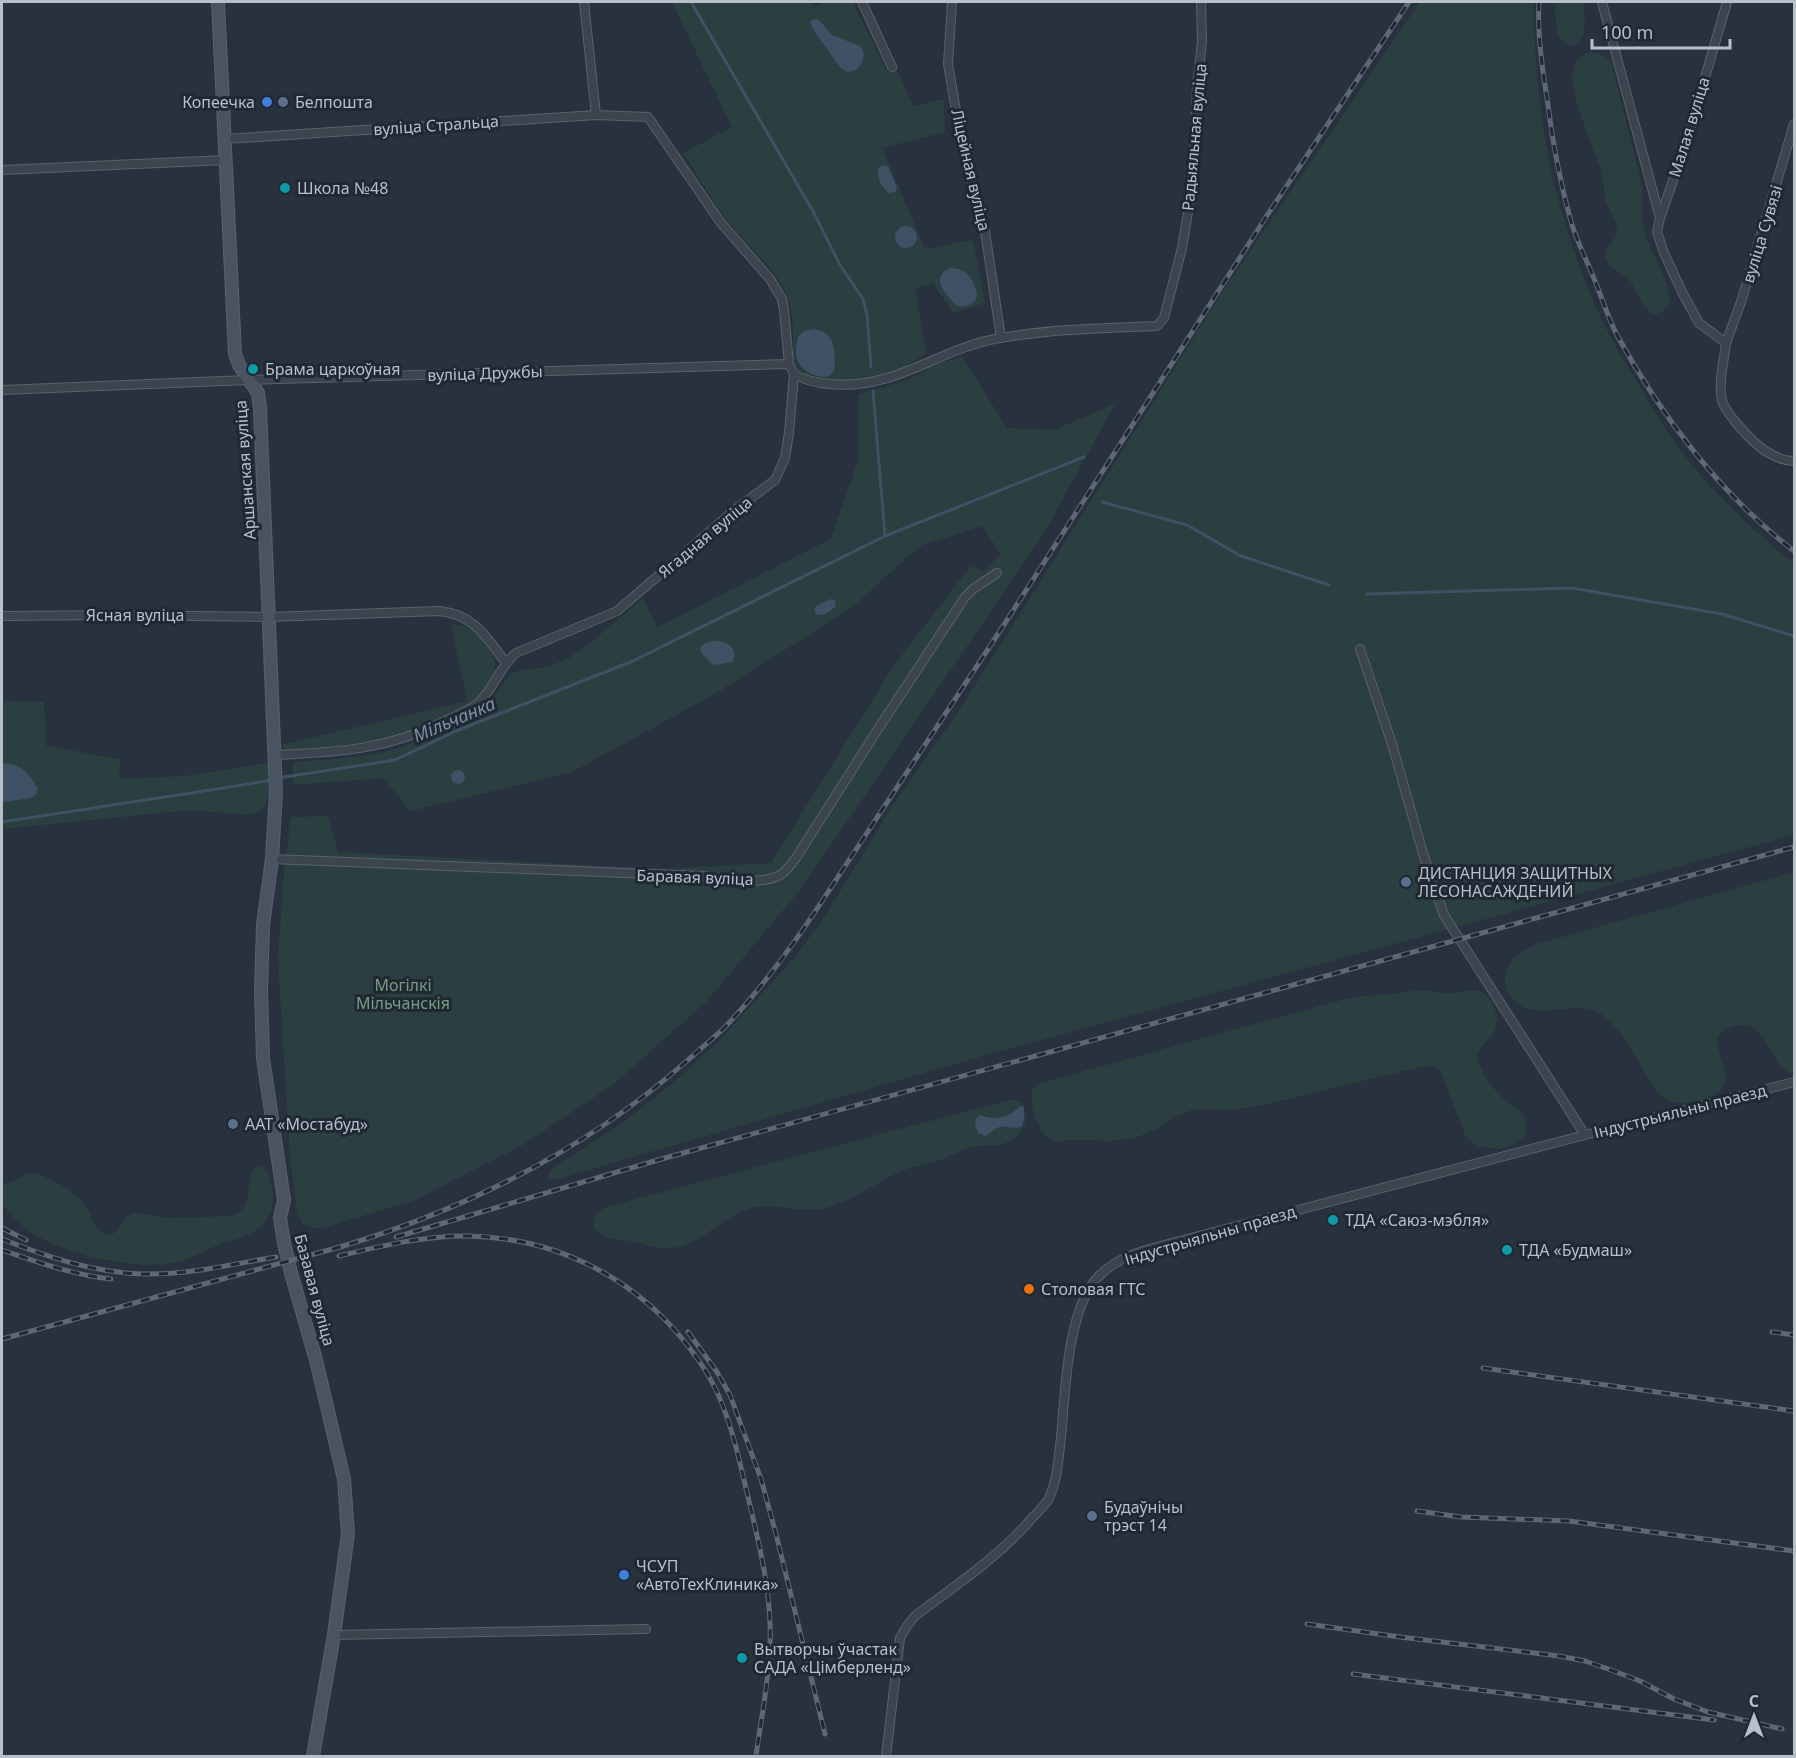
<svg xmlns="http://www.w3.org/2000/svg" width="1796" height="1758" viewBox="0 0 1796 1758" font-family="'Noto Sans',sans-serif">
  <rect width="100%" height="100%" fill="#28323e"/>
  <g fill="#2b3f40">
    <path d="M672,2H811L814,8L826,2H853L887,72L897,70L913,106L944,99L945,132L882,148L925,249L973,240L985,303L953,313L933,283L915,288L926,353C915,360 906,367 894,371C872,380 803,391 794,359C792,352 793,344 793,336C793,318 791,300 781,284C768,262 747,245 731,225C713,202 698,177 683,153L732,127Z"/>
    <path d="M1420,2H1533C1535,63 1540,126 1555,187C1568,239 1587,292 1612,340C1618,352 1626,363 1633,375C1655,414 1678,450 1708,484C1735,513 1764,539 1794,564V835L986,1055L557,1179H552L549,1177V1172L552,1168L624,1122L680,1077L719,1041L795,957L825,916L891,808L960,709L1223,291Z"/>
    <path d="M1555,2H1584C1584,15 1588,35 1577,45C1553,49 1556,18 1555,2Z"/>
    <path d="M1592,52C1602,54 1607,57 1612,65L1641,181C1644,198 1640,217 1645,233C1652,257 1671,279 1669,304C1649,332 1639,292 1630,281C1623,273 1610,269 1606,260C1600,248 1616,243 1617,232C1618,221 1610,212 1606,202C1603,191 1604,178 1600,166C1592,146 1568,89 1573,69C1575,59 1583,54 1592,52Z"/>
    <path d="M962,357L1007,428L1054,430L1115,404L1043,535L800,890L706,1002L614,1084L521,1146L415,1200L323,1228H315L303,1224L297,1213L290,1157L278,959L284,872L291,817L328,816L338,852L660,869L771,863L895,664L971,566L984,571L1001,554L982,526L920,546L850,609L713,695L572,772L410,811L384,778L293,785V762C327,759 364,759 398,748C427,739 454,722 481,709L496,695L509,675L520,670L548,667L569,658L589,644L643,598L657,627L831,539L858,460L859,394L908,380L938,364Z"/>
    <path d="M451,624C468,625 480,632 489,647C520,696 420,730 386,738C354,746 319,747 285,750L281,745L467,701Z"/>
    <path d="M2,701L44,702L46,746L120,759L119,779L184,776L268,763V799L263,809L258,812L248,815L200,811H180L2,829Z"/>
    <path d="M1794,872V1074C1768,1068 1769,1017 1735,1026C1726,1028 1720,1033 1716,1040C1720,1064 1739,1085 1707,1098C1694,1104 1675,1106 1663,1097C1656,1092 1651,1083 1647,1075C1634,1055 1623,1032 1604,1016C1578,994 1527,1030 1508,992C1506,986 1504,980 1505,974C1509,958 1524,950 1537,944Z"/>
    <path d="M1420,990C1430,990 1441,994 1451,993C1460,993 1469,989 1478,991C1495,996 1501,1020 1493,1033C1488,1043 1475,1047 1478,1060C1481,1073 1494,1090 1503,1098C1511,1106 1522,1108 1525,1120C1533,1151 1482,1157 1466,1137L1442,1074C1437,1067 1432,1066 1424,1066L1264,1105L1230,1110L1207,1109L1192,1110L1177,1116L1155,1130L1134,1138L1107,1141L1085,1140L1054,1141C1052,1140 1047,1137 1045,1135C1037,1127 1028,1099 1033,1089L1041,1083L1342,1000C1368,994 1393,995 1420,990Z"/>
    <path d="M1013,1099L1021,1102C1031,1115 1025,1132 1011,1140C1000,1148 984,1144 971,1147C960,1150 950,1157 938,1161C928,1164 917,1166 907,1169C877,1180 853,1203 820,1209C796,1213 771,1201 748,1209C721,1218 700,1245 672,1248C659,1250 648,1245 636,1242C627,1240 618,1240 609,1238C589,1231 588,1217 606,1207Z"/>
    <path d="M259,1166C267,1169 270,1175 271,1184C279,1223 257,1233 224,1243C207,1248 191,1260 173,1263C130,1270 59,1254 24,1227C16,1220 9,1212 2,1204V1183C18,1186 24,1167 41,1175C57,1182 74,1190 84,1204C92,1215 95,1234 111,1235C121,1230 121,1218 133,1213L170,1218L231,1216C260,1206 240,1174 259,1166Z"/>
  </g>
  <g fill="#405065">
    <path d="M814,19L819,20L832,35L860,46L864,53C863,64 859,71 847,72L840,67L812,28L810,21Z"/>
    <path d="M882,166H887L889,169L897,187L895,192L889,193C882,189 876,176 878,168Z"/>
    <circle cx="906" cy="237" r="11"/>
    <path d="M950,268C967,267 976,282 977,297C974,305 964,308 957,306C946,294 929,278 950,268Z"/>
    <path d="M814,329C836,333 834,348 835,367C832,386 803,374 798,361C795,354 796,344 798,337L804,331Z"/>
    <path d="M830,599L836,601L835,607C829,612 822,618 815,613V607Z"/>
    <path d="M717,641C729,642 738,649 733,662L713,665L702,654L700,649C703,642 710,641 717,641Z"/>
    <path d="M2,763C21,764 28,772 38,789L36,795C27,801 13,799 2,803Z"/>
    <circle cx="458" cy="777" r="7"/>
    <path d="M1020,1106L1024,1107V1120L1021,1127C1004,1131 1005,1119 986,1136L978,1133C975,1125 973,1120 980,1115C995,1121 1009,1118 1020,1106Z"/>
  </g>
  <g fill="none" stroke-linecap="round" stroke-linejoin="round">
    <g stroke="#405065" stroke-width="3">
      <path d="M691,2L814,213L840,265L863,299L867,315L871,367"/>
      <path d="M873,391L885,536"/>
      <path d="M1102,502L1187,525L1241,556L1329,585"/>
      <path d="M1367,594L1572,588L1722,614L1794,636"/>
      <path d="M278,778L395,760L456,731L633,661L885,536L1084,457"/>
      <path d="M2,822L230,787L272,780"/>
    </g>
    <g stroke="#59626c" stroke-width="10">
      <g id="street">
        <path d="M584,2L596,115"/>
        <path d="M862,2L892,67"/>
        <path d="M952,2L948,64L963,151L985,231L1001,338"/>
        <path d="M1602,2L1660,218L1657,232L1664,253L1683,294L1699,323L1726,343C1724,361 1718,382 1722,400C1725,413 1752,442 1764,450C1773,456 1784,461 1794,461"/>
        <path d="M225,139L596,115L648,117L721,223L770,279L782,299L784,310L789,364L794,374L789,433L785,458L775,480L736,509L617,611L516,653C499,667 494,690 477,704C468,711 456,716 445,721C387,750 338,752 275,755"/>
        <path d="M2,170L226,160"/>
        <path d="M1660,218L1686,143L1727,2"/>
        <path d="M1726,343L1741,302L1794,124"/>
        <path d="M794,374C806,381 816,383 829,384C895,391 939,348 1000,338C1052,329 1105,328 1157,326L1164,318L1182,248L1192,189L1197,87L1202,41L1201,2"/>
        <path d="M2,390L248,380L789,364"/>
        <path d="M2,616L110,615L269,617L439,611C474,614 487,638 506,663"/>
        <path d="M1360,649L1392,744L1424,857L1444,915L1585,1135"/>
        <path d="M272,859L701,876C723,878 760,886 780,875C787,871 791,864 796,858L880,726L965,597L973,589L997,573"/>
        <path d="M334,1635L646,1629"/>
        <path d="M886,1756L900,1638L907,1626L915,1616C956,1585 1000,1556 1033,1517C1038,1512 1044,1506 1048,1500C1058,1480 1058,1460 1061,1438C1065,1394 1067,1309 1098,1277C1112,1262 1130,1255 1149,1249L1585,1135L1794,1082"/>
      </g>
    </g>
    <g stroke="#59626c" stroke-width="14">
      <path id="secondary" d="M218,2L235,354L239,365L258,393L260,408L276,792L272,859L263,925L261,991L263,1058L284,1200L280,1218L284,1243L291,1273L316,1360L344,1479L348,1534L334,1635L313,1756"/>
    </g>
    <use href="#street" stroke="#3c444e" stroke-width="8"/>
    <use href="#secondary" stroke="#4a5361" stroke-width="12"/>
    <g stroke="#5e6874" stroke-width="5">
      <g id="rail">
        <path d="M1539,2C1537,36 1543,72 1548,105C1553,146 1561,186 1572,225C1578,243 1586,259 1593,276C1601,295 1607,316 1617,335C1661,416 1721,495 1794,551"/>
        <path d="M2,1228L26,1240"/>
        <path d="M396,1237L665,1158L1794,847"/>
        <path d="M2,1239C47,1257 95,1273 144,1274C188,1275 233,1264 276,1257"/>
        <path d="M2,1250C38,1262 73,1275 111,1279"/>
        <path d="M339,1256C381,1246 426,1235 469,1236C558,1238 638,1279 691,1350C701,1363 710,1377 717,1392C733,1427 740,1464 749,1501C760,1548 772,1595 770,1644C769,1682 761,1719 756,1756"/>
        <path d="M688,1332L717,1372L730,1395L761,1479L776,1534L825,1734"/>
        <path d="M1772,1332L1794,1335"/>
        <path d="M2,1339L340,1247C467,1209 589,1148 689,1059C701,1048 714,1038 726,1026C765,985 799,937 830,889L998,634L1268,214L1409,2"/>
        <path d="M1483,1368L1794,1411"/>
        <path d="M1417,1511L1461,1517L1569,1521L1794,1551"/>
        <path d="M1307,1624L1400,1637L1559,1656L1585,1661L1611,1670L1640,1681L1674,1699L1708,1712L1782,1729"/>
        <path d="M1353,1674L1714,1720"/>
      </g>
    </g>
    <use href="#rail" stroke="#202933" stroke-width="3" stroke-dasharray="9" stroke-linecap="butt"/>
  </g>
  <g fill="#3f7fe0" stroke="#202933" stroke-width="2">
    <circle cx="267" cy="102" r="6"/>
    <circle cx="624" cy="1575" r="6"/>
  </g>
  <g fill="#5c6f8a" stroke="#202933" stroke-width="2">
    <circle cx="283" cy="102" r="6"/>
    <circle cx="1406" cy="882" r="6"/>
    <circle cx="233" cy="1124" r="6"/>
    <circle cx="1092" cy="1516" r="6"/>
  </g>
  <g fill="#0f9aa8" stroke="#202933" stroke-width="2">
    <circle cx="285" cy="188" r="6"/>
    <circle cx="253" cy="369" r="6"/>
    <circle cx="1333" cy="1220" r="6"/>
    <circle cx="1507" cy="1250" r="6"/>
    <circle cx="742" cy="1658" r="6"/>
  </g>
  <circle fill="#e8710a" stroke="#202933" stroke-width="2" cx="1029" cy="1289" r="6"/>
  <g text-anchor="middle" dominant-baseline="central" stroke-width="6" stroke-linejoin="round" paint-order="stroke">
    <g font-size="16" fill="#b8bfc9" stroke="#202933" text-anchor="start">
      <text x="255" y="102" text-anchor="end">Копеечка</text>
      <text x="295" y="102">Белпошта</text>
      <text x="297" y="188">Школа №48</text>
      <text x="265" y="369">Брама царкоўная</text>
      <text x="1418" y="873">ДИСТАНЦИЯ ЗАЩИТНЫХ<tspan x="1418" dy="18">ЛЕСОНАСАЖДЕНИЙ</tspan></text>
      <text x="245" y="1124">ААТ «Мостабуд»</text>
      <text x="1345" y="1220">ТДА «Саюз-мэбля»</text>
      <text x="1519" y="1250">ТДА «Будмаш»</text>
      <text x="1041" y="1289">Столовая ГТС</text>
      <text x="1104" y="1507">Будаўнічы<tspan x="1104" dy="18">трэст 14</tspan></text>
      <text x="636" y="1566">ЧСУП<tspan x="636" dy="18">«АвтоТехКлиника»</tspan></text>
      <text x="754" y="1649">Вытворчы ўчастак<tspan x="754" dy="18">САДА «Цімберленд»</tspan></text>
    </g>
    <g font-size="16" fill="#b8bfc9" stroke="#202933">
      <text transform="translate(436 125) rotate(-4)">вуліца Стральца</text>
      <text transform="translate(1689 127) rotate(-73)">Малая вуліца</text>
      <text transform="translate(1194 137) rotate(-85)">Радыяльная вуліца</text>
      <text transform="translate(971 170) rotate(77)">Ліцейная вуліца</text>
      <text transform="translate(1762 234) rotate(-73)">вуліца Сувязі</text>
      <text transform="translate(485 373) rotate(-2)">вуліца Дружбы</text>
      <text transform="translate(245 470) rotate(-94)">Аршанская вуліца</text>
      <text transform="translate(705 537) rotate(-40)">Ягадная вуліца</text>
      <text x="135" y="615">Ясная вуліца</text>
      <text transform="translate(695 877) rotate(2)">Баравая вуліца</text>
      <text transform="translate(1680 1111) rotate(-14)">Індустрыяльны праезд</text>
      <text transform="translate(1210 1235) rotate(-16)">Індустрыяльны праезд</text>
      <text transform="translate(315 1290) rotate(75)">Базавая вуліца</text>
    </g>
    <g font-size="16" fill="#789c80" stroke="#202933">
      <text x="403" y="985">Могілкі<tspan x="403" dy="18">Мільчанскія</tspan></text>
    </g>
    <g font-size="18" font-style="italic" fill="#7c90a9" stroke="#202933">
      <text transform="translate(454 719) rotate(-23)">Мільчанка</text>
    </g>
  </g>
  <rect width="1796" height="1758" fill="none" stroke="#b8bfc9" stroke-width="6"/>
  <g transform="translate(1754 1716)" stroke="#202933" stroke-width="4.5" paint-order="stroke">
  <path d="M0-4.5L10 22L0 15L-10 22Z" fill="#b8bfc9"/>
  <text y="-9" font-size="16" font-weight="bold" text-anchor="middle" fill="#b8bfc9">С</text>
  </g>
  <path d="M1592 39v9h138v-9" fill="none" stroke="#b8bfc9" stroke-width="3"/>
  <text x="1601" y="39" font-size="18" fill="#b8bfc9" stroke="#202933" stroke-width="4.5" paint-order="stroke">100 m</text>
</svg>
